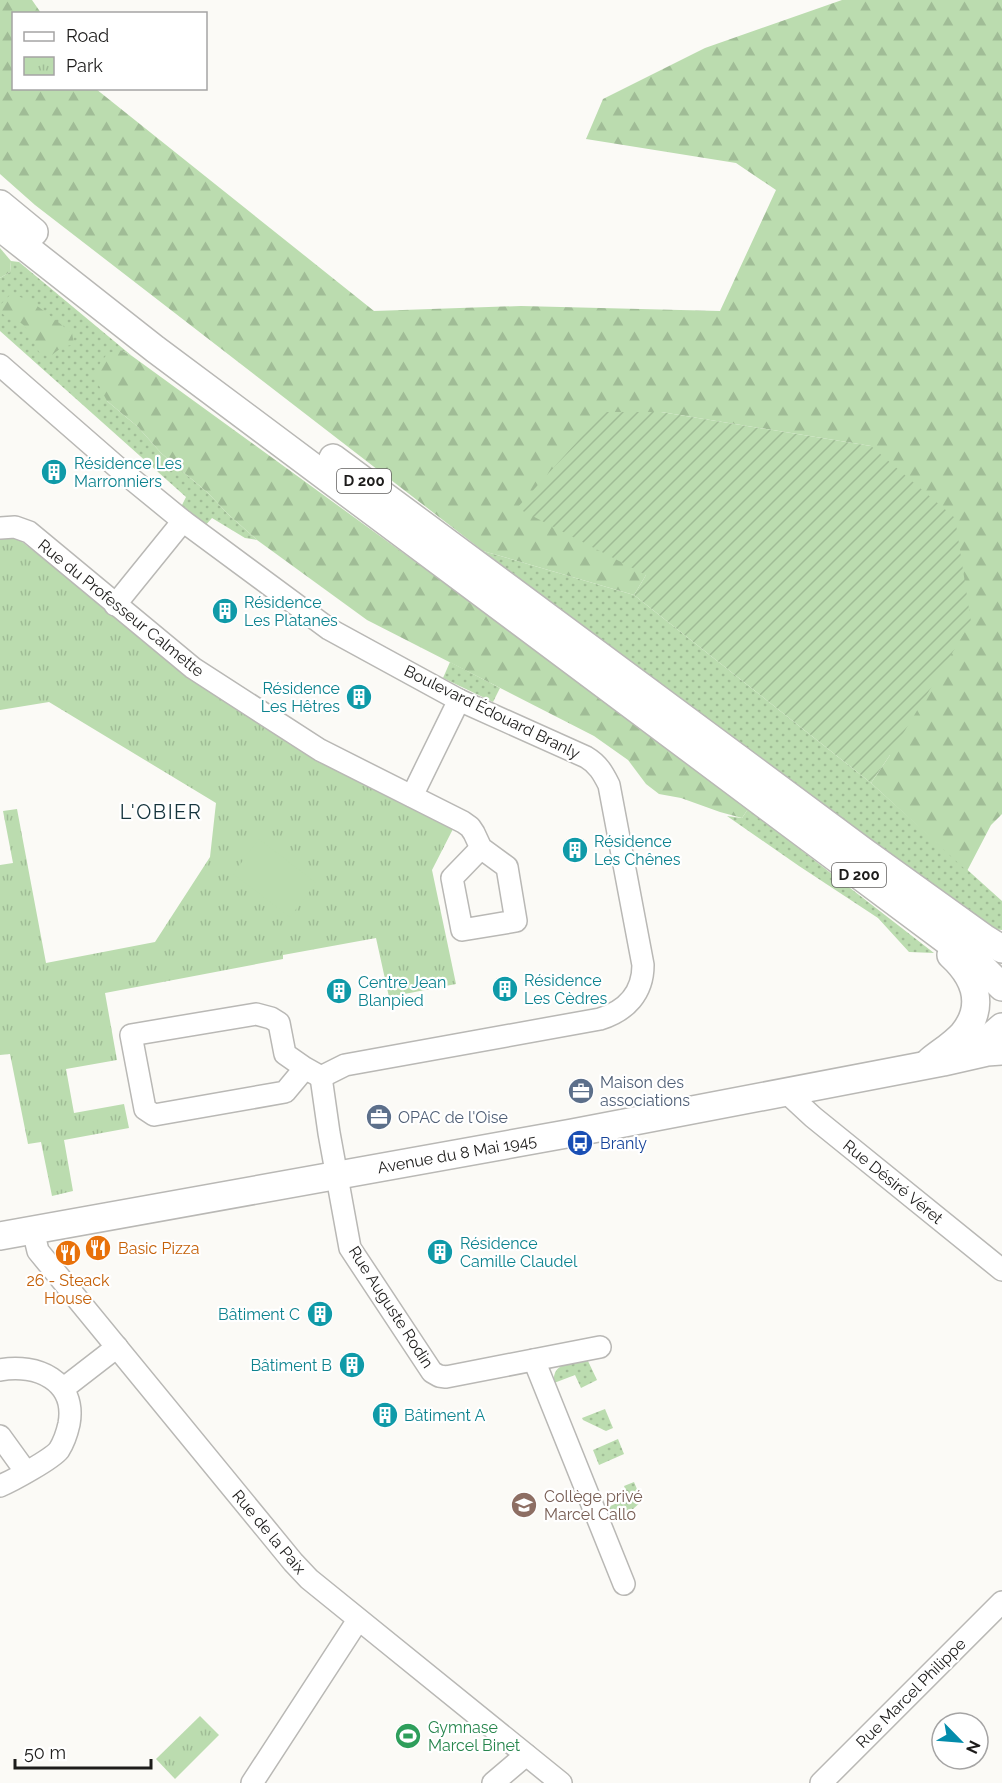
<svg xmlns="http://www.w3.org/2000/svg" width="1002" height="1783" viewBox="0 0 1002 1783" font-family="Raleway,sans-serif">
  <defs>
    <pattern id="grass-dots" width="8" height="8" patternUnits="userSpaceOnUse" patternTransform="scale(1.5)"><rect width="8" height="8" fill="#bbdcaf"/><path d="M2 2h.1M6 6h.1" fill="none" stroke="#a0bc96" stroke-width="1.8" stroke-linecap="round"/></pattern>
    <pattern id="forest-firs" width="22" height="20" patternUnits="userSpaceOnUse" patternTransform="scale(1.5)"><rect width="22" height="20" fill="#bbdcaf"/><path d="M5 1l3.5 6h-7zM16 11l3.5 6h-7z" fill="#a0bc96"/></pattern>
    <pattern id="park-tufts" width="24" height="20" patternUnits="userSpaceOnUse" patternTransform="scale(1.5)"><rect width="24" height="20" fill="#bbdcaf"/><path d="M3 7l-1-3M5 7V3M7 7l1-3M15 17l-1-3M17 17v-4M19 17l1-3" fill="none" stroke="#a0bc96"/></pattern>
    <pattern id="garden-furrows" width="10" height="10" patternUnits="userSpaceOnUse" patternTransform="scale(1.5)"><rect width="10" height="10" fill="#bbdcaf"/><path d="M-1 1l2-2M0 10L10 0M9 11l2-2" fill="none" stroke="#a0bc96"/></pattern>
  </defs>
  <rect width="100%" height="100%" fill="#fbfaf6"/>
  <g fill="url(#grass-dots)">
    <path d="M11,261L19,262L132,356L121,350L107,401L138,427L161,453L208,493L229,515L257,540L245,538L212,518L204,527L180,509L186,497L0,331V278L10,272Z"/>
    <path d="M483,551L634,595L871,783L1002,901V930L992,929L734,740Z"/>
    <path d="M450,662L500,688L493,702L443,678Z"/>
    <path d="M748,809L934,953L909,952L878,918L799,866L727,816L742,818Z"/>
    <path d="M588,1361L597,1380L581,1388L575,1375L554,1383C552,1361 572,1364 588,1361Z"/>
    <path d="M605,1409L613,1428L606,1431L583,1420L582,1418Z"/>
    <path d="M618,1439L624,1454L599,1465L593,1450Z"/>
    <path d="M634,1482L642,1501L633,1509L613,1517L608,1507L629,1498L624,1486Z"/>
  </g>
  <g fill="url(#forest-firs)">
    <path d="M0,0H32L41,13L14,14V88L96,89L374,311L521,306L720,311L776,190L736,163L586,139L603,99L705,48L842,0H1002V814L991,825L967,871L871,783L890,755L871,446L661,412H605L646,575L634,595L483,551L35,205L0,174Z"/>
    <path d="M0,248L11,261L10,272L0,278Z"/>
    <path d="M11,294C35,300 52,318 72,333L74,344L61,348L49,357L39,352C34,342 29,326 17,321C8,316 10,322 1,312L2,303Z"/>
    <path d="M121,350L132,356L654,735L748,809L742,818L720,812L681,798L659,794L646,784L628,760L594,736L367,620L257,540L229,515L208,493L161,453L138,427L107,401L95,378L100,363L108,353Z"/>
  </g>
  <g fill="url(#park-tufts)">
    <path d="M8,536L21,541L96,600L451,824L453,829L432,870L456,984L389,997L376,938L283,955V959L105,993L117,1060L66,1069L74,1113L124,1104L129,1128L64,1140L73,1191L52,1196L41,1142L28,1144L10,1054L0,1055V865L13,863L3,811L17,809L46,963L155,942L210,857L216,803L49,702L0,710V538Z"/>
    <path d="M200,1716L219,1735L175,1779L156,1759Z"/>
  </g>
  <path fill="url(#garden-furrows)" d="M604,412H661L871,446L955,518L971,622L890,755L871,783L634,595L646,575L517,508Z"/>
  <path fill="#bbdcaf" d="M259,839L316,883L290,917L233,874Z"/>
  <g fill="none" stroke-linecap="round" stroke-linejoin="round">
    <g stroke="#b9b8b5" stroke-width="24">
      <g id="minor">
        <path d="M0,365L117,467L183,521L329,629L459,700L586,757C598,764 603,773 609,785L643,965C643,993 626,1011 600,1019L345,1065L321,1077"/>
        <path d="M0,528L15,527L29,532L193,668L320,750L463,822L470,827L474,833L481,848L507,867L516,921L462,930L452,878L481,848"/>
        <path d="M115,605L183,521"/>
        <path d="M412,796L459,700"/>
        <path d="M305,1068L285,1092L154,1115L145,1109L131,1035L256,1014L271,1018L279,1023L285,1054L305,1068L321,1077"/>
        <path d="M321,1077L329,1133L350,1248L432,1372L439,1376L446,1377L600,1347"/>
        <path d="M786,1092L813,1117L1002,1270"/>
        <path d="M33,1230L38,1251L293,1562L309,1579L561,1783"/>
        <path d="M534,1360L624,1584"/>
        <path d="M0,1370C37,1363 77,1381 69,1424C67,1433 64,1442 59,1450C52,1459 12,1481 0,1486"/>
        <path d="M64,1388L117,1347"/>
        <path d="M0,1436L26,1472"/>
        <path d="M252,1783L358,1620"/>
        <path d="M493,1783L526,1755"/>
        <path d="M821,1783L1002,1602"/>
      </g>
    </g>
    <g stroke="#b9b8b5" stroke-width="30">
      <g id="major">
        <path d="M0,204L34,232"/>
        <path d="M0,227L155,349L954,946L984,969L1002,987"/>
        <path d="M333,458L863,851L984,938L1002,949"/>
        <path d="M965,1050L987,1040L1002,1027"/>
        <path d="M930,1061C941,1052 953,1045 963,1034C986,1006 975,977 951,955"/>
        <path d="M0,1236L572,1133L943,1062L987,1052L1002,1051"/>
      </g>
    </g>
    <use href="#minor" stroke="#fff" stroke-width="21"/>
    <use href="#major" stroke="#fff" stroke-width="27"/>
  </g>
  <defs>
    <g id="building-disc" transform="scale(1.35)"><circle r="9.5" fill="#0f9aa8" stroke="#fff"/><path d="M-4-6H4V6H1V3H-1V6H-4ZM-2.5-4.3h1.7v1.8h-1.7ZM.8-4.3h1.7v1.8H.8ZM-2.5-1h1.7V.8h-1.7ZM.8-1h1.7V.8H.8Z" fill="#fff"/></g>
    <g id="office-disc" transform="scale(1.35)"><circle r="9.5" fill="#5c6f8a" stroke="#fff"/><path d="M-6-3h4V-5.5h4V-3h4V5H-6ZM-1-4.5V-3h2v-1.5ZM-6 0V1H6V0Z" fill="#fff"/></g>
    <g id="bus-disc" transform="scale(1.35)"><circle r="9.5" fill="#1a4fb4" stroke="#fff"/><path d="M-5-6H5V4H4V6H2V4H-2V6H-4V4H-5ZM-3.5-4V0h7V-4ZM-3.5 1.2v1.5H-2V1.2ZM2 1.2v1.5H3.5V1.2Z" fill="#fff"/></g>
    <g id="restaurant-disc" transform="scale(1.35)"><circle r="9.5" fill="#e8710a" stroke="#fff"/><path d="M-5-6h1v4h1v-4h1v4h1v-4h1v5L-1.5 .5V6h-2V.5L-5-1ZM5-6V6H3V1.5H1.5Q1.5-4 5-6Z" fill="#fff"/></g>
    <g id="school-disc" transform="scale(1.35)"><circle r="9.5" fill="#8d6e63" stroke="#fff"/><path d="M0-5L7-2L0 1L-7-2ZM-4 1L0 2.5L4 1V4Q0 6-4 4Z" fill="#fff"/></g>
    <g id="stadium-disc" transform="scale(1.35)"><circle r="9.5" fill="#2e9e5b" stroke="#fff"/><path d="M0-5a6.5 5 0 1 0 0 10a6.5 5 0 1 0 0-10ZM-3.5-1.8h7v3.6h-7Z" fill="#fff"/></g>
  </defs>
  <g fill-rule="evenodd">
    <use href="#building-disc" x="54" y="472"/>
    <use href="#building-disc" x="225" y="611"/>
    <use href="#building-disc" x="359" y="697"/>
    <use href="#building-disc" x="575" y="850"/>
    <use href="#building-disc" x="505" y="989"/>
    <use href="#building-disc" x="339" y="991"/>
    <use href="#office-disc" x="581" y="1091"/>
    <use href="#office-disc" x="379" y="1117"/>
    <use href="#bus-disc" x="580" y="1143"/>
    <use href="#restaurant-disc" x="98" y="1248"/>
    <use href="#building-disc" x="440" y="1252"/>
    <use href="#restaurant-disc" x="68" y="1253"/>
    <use href="#building-disc" x="320" y="1314"/>
    <use href="#building-disc" x="352" y="1365"/>
    <use href="#building-disc" x="385" y="1415"/>
    <use href="#school-disc" x="524" y="1505"/>
    <use href="#stadium-disc" x="408" y="1736"/>
  </g>
  <g text-anchor="middle" dominant-baseline="central" stroke-width="4.5" stroke-linejoin="round" paint-order="stroke">
    <g fill="#fff" stroke="#61605f" stroke-width="1.5">
      <rect x="337" y="469" width="54" height="24" rx="4.5"/>
      <rect x="832" y="863" width="54" height="24" rx="4.5"/>
    </g>
    <g font-size="15" font-weight="bold" fill="#1d1c1b">
      <text x="364" y="481">D 200</text>
      <text x="859" y="875">D 200</text>
    </g>
    <g font-size="16" fill="#0d838f" stroke="#fff" text-anchor="start">
      <text x="74" y="463">Résidence Les<tspan x="74" dy="18">Marronniers</tspan></text>
      <text x="244" y="602">Résidence<tspan x="244" dy="18">Les Platanes</tspan></text>
      <text x="340" y="688" text-anchor="end">Résidence<tspan x="340" dy="18">Les Hêtres</tspan></text>
      <text x="594" y="841">Résidence<tspan x="594" dy="18">Les Chênes</tspan></text>
      <text x="524" y="980">Résidence<tspan x="524" dy="18">Les Cèdres</tspan></text>
      <text x="358" y="982">Centre Jean<tspan x="358" dy="18">Blanpied</tspan></text>
      <text x="460" y="1243">Résidence<tspan x="460" dy="18">Camille Claudel</tspan></text>
      <text x="300" y="1314" text-anchor="end">Bâtiment C</text>
      <text x="332" y="1365" text-anchor="end">Bâtiment B</text>
      <text x="404" y="1415">Bâtiment A</text>
    </g>
    <g font-size="16" fill="#1d1c1b" stroke="#fff">
      <text transform="translate(121 608) rotate(39)">Rue du Professeur Calmette</text>
      <text transform="translate(492 712) rotate(26)">Boulevard Édouard Branly</text>
      <text transform="translate(457 1154) rotate(-10)">Avenue du 8 Mai 1945</text>
      <text transform="translate(893 1182) rotate(39)">Rue Désiré Véret</text>
      <text transform="translate(391 1307) rotate(57)">Rue Auguste Rodin</text>
      <text transform="translate(269 1532) rotate(50)">Rue de la Paix</text>
      <text transform="translate(911 1693) rotate(-45)">Rue Marcel Philippe</text>
    </g>
    <g font-size="16" fill="#4e5e75" stroke="#fff" text-anchor="start">
      <text x="600" y="1082">Maison des<tspan x="600" dy="18">associations</tspan></text>
      <text x="398" y="1117">OPAC de l'Oise</text>
    </g>
    <g font-size="16" fill="#164399" stroke="#fff" text-anchor="start">
      <text x="600" y="1143">Branly</text>
    </g>
    <g font-size="16" fill="#c56008" stroke="#fff" text-anchor="start">
      <text x="118" y="1248">Basic Pizza</text>
      <text x="68" y="1280" text-anchor="middle">26 - Steack<tspan x="68" dy="18">House</tspan></text>
    </g>
    <g font-size="16" fill="#785e54" stroke="#fff" text-anchor="start">
      <text x="544" y="1496">Collège privé<tspan x="544" dy="18">Marcel Callo</tspan></text>
    </g>
    <g font-size="16" fill="#27864d" stroke="#fff" text-anchor="start">
      <text x="428" y="1727">Gymnase<tspan x="428" dy="18">Marcel Binet</tspan></text>
    </g>
    <g font-size="20" letter-spacing="1.5" fill="#15343d" stroke="#fff">
      <text x="161" y="812">L'OBIER</text>
    </g>
  </g>
  <rect x="12" y="12" width="195" height="78" fill="#ffffff" stroke="#a5a4a4" stroke-width="1.5"/>
  <rect x="24" y="32" width="30" height="9" fill="#ffffff" stroke="#a5a4a4" stroke-width="1.5"/>
  <text x="66" y="42" font-size="18" fill="#1d1c1b">Road</text>
  <rect x="24" y="57" width="30" height="18" fill="url(#park-tufts)" stroke="#a5a4a4" stroke-width="1.5"/>
  <text x="66" y="72" font-size="18" fill="#1d1c1b">Park</text>
  <g transform="translate(960 1741) rotate(115)"><circle r="28" fill="#ffffff" stroke="#a5a4a4" stroke-width="1.5"/>
  <path d="M0-4.5L10 22L0 15L-10 22Z" fill="#038cab"/>
  <text y="-9" font-size="16" font-weight="bold" text-anchor="middle" fill="#1d1c1b">N</text>
  </g>
  <path d="M15 1759v9h136v-9" fill="none" stroke="#1d1c1b" stroke-width="3"/>
  <text x="24" y="1759" font-size="18" fill="#1d1c1b" stroke="#ffffff" stroke-width="4.5" paint-order="stroke">50 m</text>
</svg>
